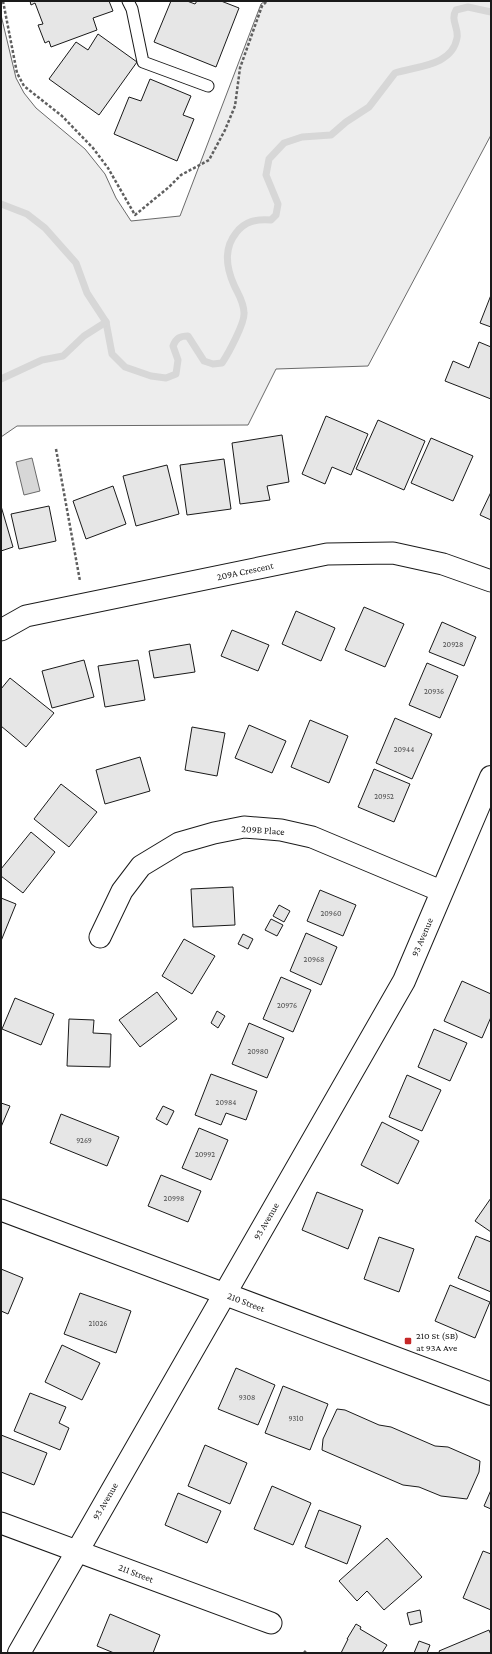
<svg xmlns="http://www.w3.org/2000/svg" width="492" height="1654" viewBox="0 0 492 1654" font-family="'Crimson Pro',serif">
  <rect width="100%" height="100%" fill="#fff"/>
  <path fill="#ededed" stroke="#6a6a6a" d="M265,1H491V135L368,366L276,369L248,425L17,426L1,437V15L16,78L24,93L36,108L85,149L105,174L116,198L131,221L180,216L261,4Z"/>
  <path fill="#d7d7d7" stroke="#6a6a6a" d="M32,458L40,491L24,495L16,462Z"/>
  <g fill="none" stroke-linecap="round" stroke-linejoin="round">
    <g stroke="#d7d7d7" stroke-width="7">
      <path d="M1,204L27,214L45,228L76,263L87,293L106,322L112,354L125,367L151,376L166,378L176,374L178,360L173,346C176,338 180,336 188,336L204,361L213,364L222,363C228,354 245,323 244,313C244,302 238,294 234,285C226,267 224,248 236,233C245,221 256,219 271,220L276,215L278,204L266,175L269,159L284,143L302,137L331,135L346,122L369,107L395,73C417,66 452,66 457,38C459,28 450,20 456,10L468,7L491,12"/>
      <path d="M1,379L42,360L63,356L84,336L106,322"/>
    </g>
  </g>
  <g fill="#e6e6e6" stroke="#1a1a1a">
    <path d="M30,1H109L113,11L93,18L97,30L51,47L49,41L45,43L38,25L43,24L35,3L31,5Z"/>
    <path d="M171,1H187L195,4L197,1H221L239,8L216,67L154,42Z"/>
    <path d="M98,34L137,62L99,115L49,79L76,42L88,50Z"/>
    <path d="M150,79L191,96L183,115L194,119L177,161L114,134L129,97L141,101Z"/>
    <path d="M491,295V327L480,323Z"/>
    <path d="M479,342L491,347V399L445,381L453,361L469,368Z"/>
    <path d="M326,416L368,434L351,475L332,467L325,484L302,474Z"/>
    <path d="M378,420L425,441L404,490L356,469Z"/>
    <path d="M282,435L289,482L267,486L270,500L240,504L232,443Z"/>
    <path d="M431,438L473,456L453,501L411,483Z"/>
    <path d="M224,459L231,509L187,515L180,465Z"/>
    <path d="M167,465L179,514L136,526L123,476Z"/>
    <path d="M113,486L126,524L86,539L73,501Z"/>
    <path d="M491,492V520L480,515Z"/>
    <path d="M1,506L13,547L1,551Z"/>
    <path d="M49,506L56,541L19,549L11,514Z"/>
    <path d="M364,607L404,624L385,667L345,650Z"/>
    <path d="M296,611L335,628L321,661L282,644Z"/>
    <path d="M442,622L476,637L464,666L429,652Z"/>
    <path d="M232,630L269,645L258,671L221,656Z"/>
    <path d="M190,644L195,672L154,678L149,651Z"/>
    <path d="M84,660L94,697L52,708L42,671Z"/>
    <path d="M138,660L145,700L105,707L98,666Z"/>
    <path d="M427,663L458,676L440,718L409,705Z"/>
    <path d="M10,678L54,713L26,747L1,726V689Z"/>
    <path d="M395,718L432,734L412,779L376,763Z"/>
    <path d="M310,720L348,736L329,783L291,767Z"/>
    <path d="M249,725L286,741L272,773L235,758Z"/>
    <path d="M192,727L225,733L217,776L185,770Z"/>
    <path d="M140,757L150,791L105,804L96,770Z"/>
    <path d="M374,769L410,784L394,822L358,807Z"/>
    <path d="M61,784L97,812L69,847L34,819Z"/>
    <path d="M31,832L55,852L23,893L1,876V869Z"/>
    <path d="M233,887L235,925L193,927L191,889Z"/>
    <path d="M320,890L356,905L343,936L307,921Z"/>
    <path d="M1,898L16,904L1,941Z"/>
    <path d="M279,905L290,911L284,922L273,916Z"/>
    <path d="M271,919L283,925L277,936L265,930Z"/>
    <path d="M306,933L337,947L321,985L290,971Z"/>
    <path d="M243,934L253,939L248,949L238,944Z"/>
    <path d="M184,939L215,956L192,994L162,976Z"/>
    <path d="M281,977L311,990L293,1032L263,1019Z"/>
    <path d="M462,981L491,994V1017L482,1038L444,1021Z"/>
    <path d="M157,992L177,1019L140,1047L119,1020Z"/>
    <path d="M15,998L54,1014L41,1045L2,1029Z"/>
    <path d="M217,1011L225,1016L218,1028L211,1023Z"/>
    <path d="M69,1019L94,1020L93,1033L111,1034L110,1067L67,1066Z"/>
    <path d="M249,1023L284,1038L267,1078L232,1064Z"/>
    <path d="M434,1029L467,1043L450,1081L418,1067Z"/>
    <path d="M211,1074L257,1091L246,1120L226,1113L221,1125L195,1115Z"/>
    <path d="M407,1075L441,1090L422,1131L389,1117Z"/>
    <path d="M1,1103L10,1106L1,1127Z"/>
    <path d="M163,1106L174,1111L167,1125L156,1119Z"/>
    <path d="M61,1114L119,1137L107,1166L50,1143Z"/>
    <path d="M382,1122L419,1141L398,1184L361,1165Z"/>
    <path d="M199,1128L228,1140L211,1180L182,1168Z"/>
    <path d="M161,1175L201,1191L188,1222L148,1206Z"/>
    <path d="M317,1192L363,1210L348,1249L302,1230Z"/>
    <path d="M491,1198V1232L475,1221Z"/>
    <path d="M476,1236L491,1242V1292L458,1278Z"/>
    <path d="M379,1237L414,1249L399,1292L364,1279Z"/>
    <path d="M1,1269L23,1278L8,1314L1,1311Z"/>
    <path d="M450,1285L490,1302L475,1338L435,1321Z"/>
    <path d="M80,1293L131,1311L116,1353L64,1334Z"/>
    <path d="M62,1345L100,1363L82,1400L45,1382Z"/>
    <path d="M236,1368L275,1385L258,1425L218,1409Z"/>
    <path d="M283,1386L328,1404L310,1450L265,1433Z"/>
    <path d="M30,1393L66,1407L59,1423L69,1428L60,1450L14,1431Z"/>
    <path d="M337,1409L345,1410L379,1425L391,1427L435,1446L448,1447L480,1461L479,1472L467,1499L441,1496L419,1487L403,1485L322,1450L323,1439Z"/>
    <path d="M1,1435L47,1453L34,1485L1,1472Z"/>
    <path d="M205,1445L247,1463L230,1504L188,1486Z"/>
    <path d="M272,1486L311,1503L293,1545L254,1529Z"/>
    <path d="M491,1490V1509L484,1506Z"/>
    <path d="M178,1493L221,1511L207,1543L165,1525Z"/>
    <path d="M319,1510L361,1526L347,1564L305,1547Z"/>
    <path d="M387,1538L422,1577L384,1610L367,1591L357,1601L339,1581Z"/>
    <path d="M483,1551L491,1554V1610L463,1598Z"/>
    <path d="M420,1610L422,1622L410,1625L407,1613Z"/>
    <path d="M110,1614L160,1635L153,1653H114L97,1646Z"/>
    <path d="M356,1624L361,1627L360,1629L387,1645L382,1653H341L348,1639H347Z"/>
    <path d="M489,1630L491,1635V1653H440L439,1651Z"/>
    <path d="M419,1641L430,1645L427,1653H414Z"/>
  </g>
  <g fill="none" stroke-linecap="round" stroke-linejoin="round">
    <g stroke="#1a1a1a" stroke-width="13">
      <path id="lane" d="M128,1L132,9L143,62L208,86"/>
    </g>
    <g stroke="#1a1a1a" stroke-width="23">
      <g id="street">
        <path d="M1,630L26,616L327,554L393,553L443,564L491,581"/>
        <path d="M100,937L122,891L141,866L179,843L214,833L244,827L281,830L312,837L441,891"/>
        <path d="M1,1210L225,1294"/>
        <path d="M1,1523L271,1623"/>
      </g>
    </g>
    <g stroke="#1a1a1a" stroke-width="24">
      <g id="secondary">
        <path d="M225,1294L491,1394"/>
        <path d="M19,1653L404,981L491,777"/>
      </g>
    </g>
    <g stroke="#5f5f5f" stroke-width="2.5" stroke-dasharray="3 2" stroke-linecap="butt">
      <path d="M3,1L17,73L24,86L62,116L93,148L108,168L135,215L169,187L181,175L209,160L225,130L235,106L240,68L262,6L267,1"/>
      <path d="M56,449L80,581"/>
      <path d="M304,1651L306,1653"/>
    </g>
    <use href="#lane" stroke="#fff" stroke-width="11"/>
    <use href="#street" stroke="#fff" stroke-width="21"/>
    <use href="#secondary" stroke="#fff" stroke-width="22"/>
  </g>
  <rect fill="#c62828" stroke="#fff" stroke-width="1.5" x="404" y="1337" width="8" height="8" rx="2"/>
  <g text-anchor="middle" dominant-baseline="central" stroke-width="3" stroke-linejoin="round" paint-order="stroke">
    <g font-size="8" fill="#4d4d4d">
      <text x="453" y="644">20928</text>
      <text x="434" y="691">20936</text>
      <text x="404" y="749">20944</text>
      <text x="384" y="796">20952</text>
      <text x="331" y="913">20960</text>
      <text x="314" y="959">20968</text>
      <text x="287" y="1005">20976</text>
      <text x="258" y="1051">20980</text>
      <text x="226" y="1102">20984</text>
      <text x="84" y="1140">9269</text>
      <text x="205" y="1154">20992</text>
      <text x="174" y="1198">20998</text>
      <text x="98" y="1323">21026</text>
      <text x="247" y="1397">9308</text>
      <text x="296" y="1418">9310</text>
    </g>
    <g font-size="10" fill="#1a1a1a" stroke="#fff">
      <text transform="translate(245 571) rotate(-12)">209A Crescent</text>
      <text transform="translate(263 830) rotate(4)">209B Place</text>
      <text transform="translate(422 937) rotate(-67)">93 Avenue</text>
      <text transform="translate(266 1221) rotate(-60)">93 Avenue</text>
      <text transform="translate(246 1302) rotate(21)">210 Street</text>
      <text transform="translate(105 1501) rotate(-60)">93 Avenue</text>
      <text transform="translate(136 1573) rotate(21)">211 Street</text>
    </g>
    <g font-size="10" fill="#1a1a1a" stroke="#fff" text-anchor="start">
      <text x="416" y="1335">210 St (SB)<tspan x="416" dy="12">at 93A Ave</tspan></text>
    </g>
  </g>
  <rect width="492" height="1654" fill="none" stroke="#1a1a1a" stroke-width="4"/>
</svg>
